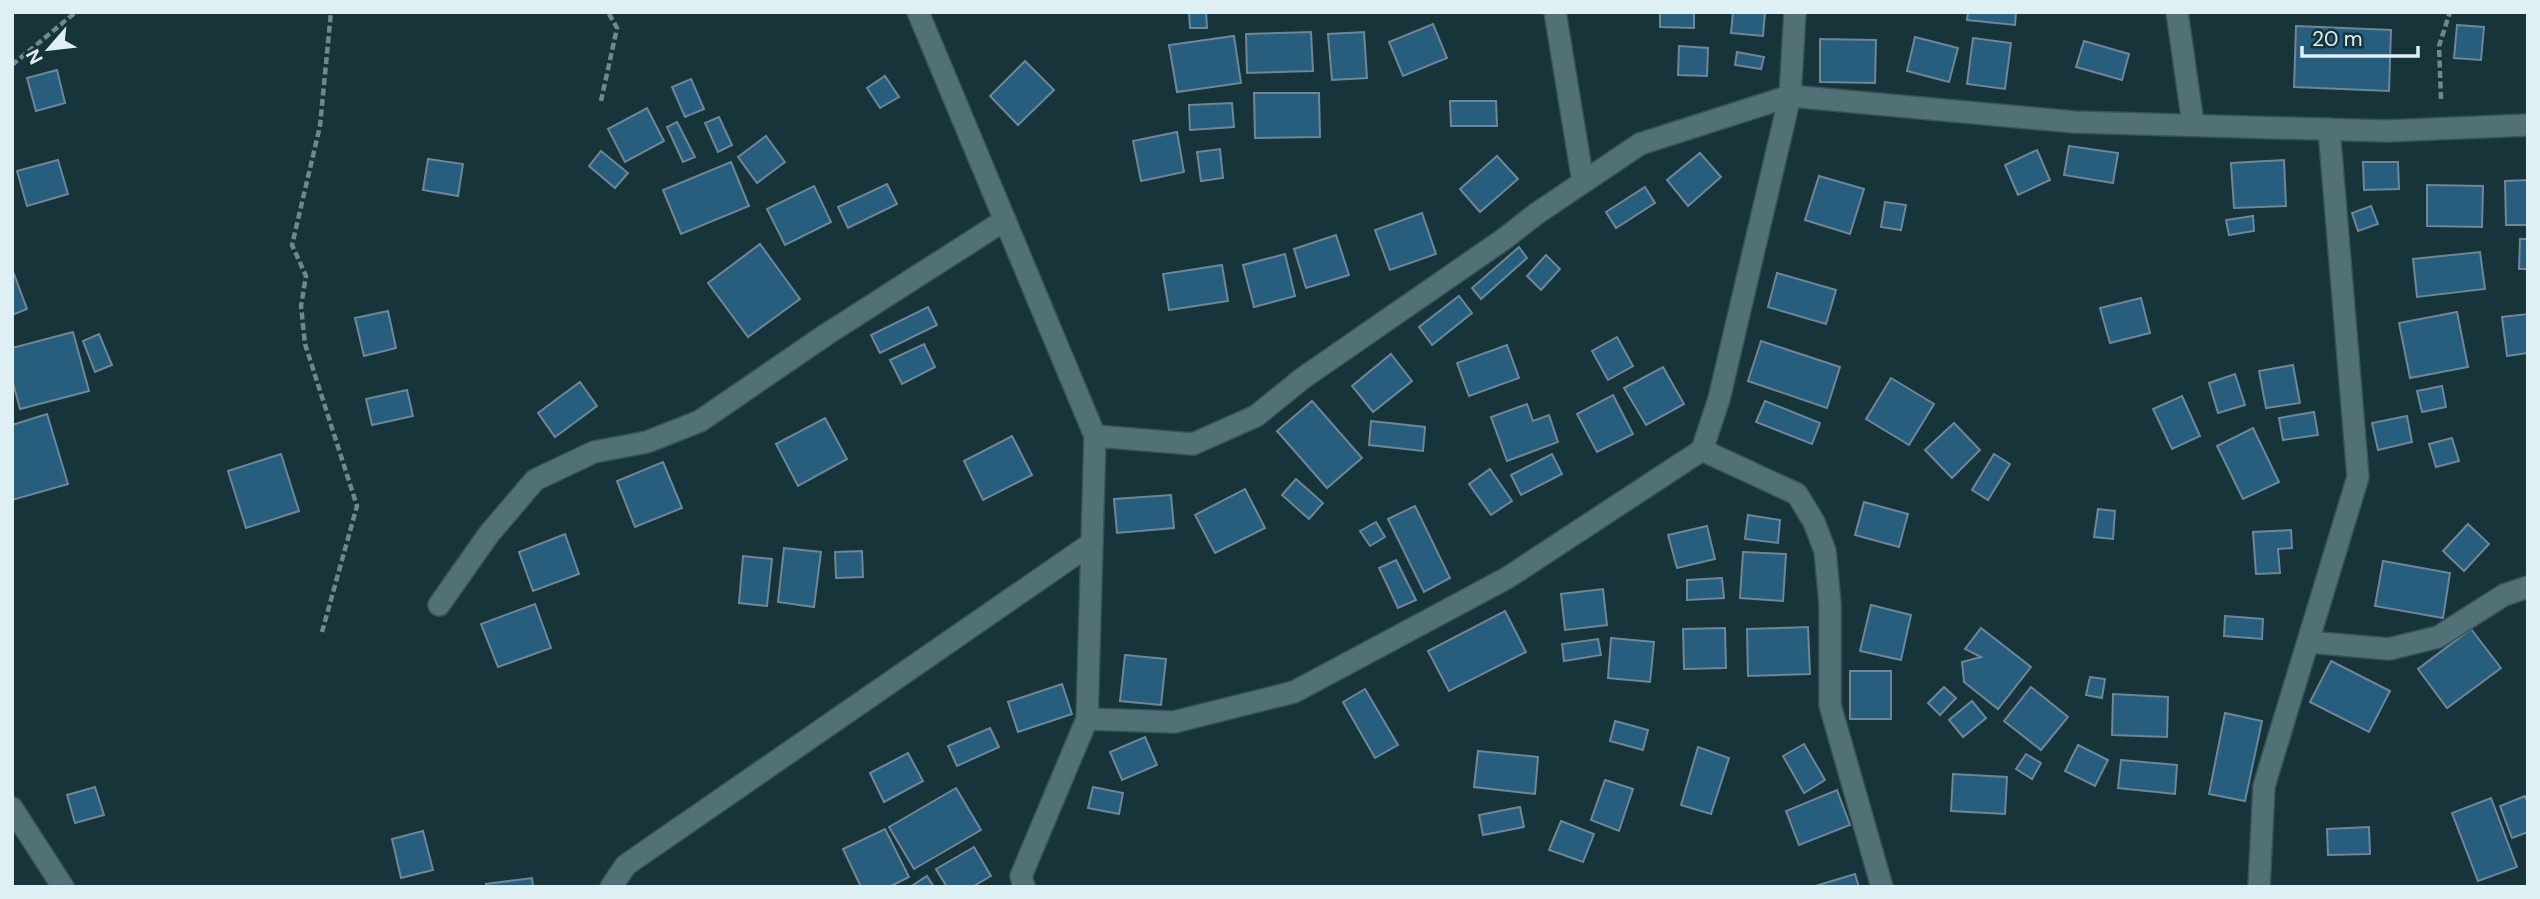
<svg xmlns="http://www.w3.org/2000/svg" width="2540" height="899" viewBox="0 0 2540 899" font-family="'DM Sans',sans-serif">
  <rect width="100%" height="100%" fill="#16343a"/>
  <g fill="#275e7e" stroke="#6e8697" stroke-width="2">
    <path d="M1189,12H1206L1207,28H1190Z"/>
    <path d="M1660,12H1694V28L1660,27Z"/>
    <path d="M1733,12H1765L1763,36L1731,33Z"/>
    <path d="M1968,12H2016L2015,25L1967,20Z"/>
    <path d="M1433,24L1447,58L1403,76L1389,42Z"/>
    <path d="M2457,25L2484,27L2481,60L2454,58Z"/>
    <path d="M2296,26L2391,30L2389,91L2294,87Z"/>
    <path d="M1311,32L1313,71L1247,73L1246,34Z"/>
    <path d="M1364,32L1367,78L1332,80L1328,34Z"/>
    <path d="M1234,36L1241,83L1177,92L1169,45Z"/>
    <path d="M1915,37L1958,48L1949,82L1907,71Z"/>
    <path d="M1973,38L2011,43L2005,89L1967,84Z"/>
    <path d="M1820,39L1876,40L1875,83L1820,82Z"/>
    <path d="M2084,41L2129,54L2122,80L2076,67Z"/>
    <path d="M1679,46L1708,48L1707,76L1678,75Z"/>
    <path d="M1737,52L1764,57L1761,69L1735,65Z"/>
    <path d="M1025,61L1054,90L1018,125L990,96Z"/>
    <path d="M57,70L65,103L36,111L27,78Z"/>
    <path d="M885,76L899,97L880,108L867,88Z"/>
    <path d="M691,79L704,109L685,117L672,87Z"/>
    <path d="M1254,93H1319L1320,137L1255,138Z"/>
    <path d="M1450,101H1496L1497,126H1451Z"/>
    <path d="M1232,103L1234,127L1190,130L1189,105Z"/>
    <path d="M647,108L664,141L625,162L608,129Z"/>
    <path d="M719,117L732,145L718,152L705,123Z"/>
    <path d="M677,122L695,157L683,162L667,127Z"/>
    <path d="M1177,132L1184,172L1141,181L1133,141Z"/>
    <path d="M766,136L785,162L757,183L738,157Z"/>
    <path d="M2069,146L2118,153L2113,183L2064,175Z"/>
    <path d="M1220,149L1223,178L1201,181L1197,152Z"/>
    <path d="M2037,150L2050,180L2018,195L2005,165Z"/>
    <path d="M601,151L628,173L615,188L589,166Z"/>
    <path d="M1700,153L1721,177L1688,206L1667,180Z"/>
    <path d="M1497,156L1518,179L1480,212L1460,189Z"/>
    <path d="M428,159L463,164L458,196L423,190Z"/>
    <path d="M58,160L68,194L27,206L17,171Z"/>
    <path d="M2284,160L2286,206L2234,208L2231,163Z"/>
    <path d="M731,162L749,206L681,234L663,190Z"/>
    <path d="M2363,162H2398L2399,189L2364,190Z"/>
    <path d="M1819,176L1864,189L1850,234L1805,220Z"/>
    <path d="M2528,180V225H2506L2505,181Z"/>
    <path d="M887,184L897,204L848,228L838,207Z"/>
    <path d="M2427,185L2483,186L2482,227L2427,226Z"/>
    <path d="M814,186L831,222L785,245L767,209Z"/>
    <path d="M1645,187L1655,203L1616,228L1606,212Z"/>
    <path d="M1885,202L1906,205L1901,230L1881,227Z"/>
    <path d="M2371,206L2378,224L2358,231L2352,213Z"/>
    <path d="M1422,213L1436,254L1390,270L1375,230Z"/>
    <path d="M2253,216L2254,231L2229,235L2226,220Z"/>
    <path d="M1336,235L1349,275L1306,288L1294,249Z"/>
    <path d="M2520,239H2528V269H2519Z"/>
    <path d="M760,244L800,299L748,337L708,283Z"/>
    <path d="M1519,247L1527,258L1481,299L1472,288Z"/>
    <path d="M2480,252L2485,289L2417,297L2413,259Z"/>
    <path d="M1285,254L1295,296L1254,307L1243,265Z"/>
    <path d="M1546,255L1560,269L1541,290L1527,276Z"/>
    <path d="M1222,265L1228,301L1169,310L1163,274Z"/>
    <path d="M1777,273L1836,290L1826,324L1768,307Z"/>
    <path d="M14,274L27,309L12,315V275Z"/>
    <path d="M1459,296L1472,313L1432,345L1419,327Z"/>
    <path d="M2141,298L2150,333L2110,343L2100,308Z"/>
    <path d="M928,307L937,325L880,353L871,335Z"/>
    <path d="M388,311L396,348L364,356L355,318Z"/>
    <path d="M2457,312L2468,367L2410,378L2399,323Z"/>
    <path d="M2528,314V353L2507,356L2502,317Z"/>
    <path d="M73,332L89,391L20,409L12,379V348Z"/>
    <path d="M99,334L112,365L95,372L83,341Z"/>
    <path d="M1617,337L1633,366L1608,380L1592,351Z"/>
    <path d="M1761,341L1840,367L1827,408L1748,381Z"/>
    <path d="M924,344L935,367L902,384L890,360Z"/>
    <path d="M1507,345L1519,378L1469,396L1457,363Z"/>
    <path d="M1391,354L1412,381L1373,412L1352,386Z"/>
    <path d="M2293,365L2300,403L2266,408L2259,371Z"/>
    <path d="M1663,367L1684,404L1646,425L1624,388Z"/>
    <path d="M2235,374L2245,405L2218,413L2209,383Z"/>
    <path d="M1891,378L1934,404L1909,445L1866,419Z"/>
    <path d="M580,382L597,406L555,437L538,413Z"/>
    <path d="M2442,386L2446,407L2422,412L2417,391Z"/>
    <path d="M407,390L413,416L372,425L366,399Z"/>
    <path d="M1613,395L1633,434L1597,452L1577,414Z"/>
    <path d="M2182,396L2200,436L2172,449L2153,409Z"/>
    <path d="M1312,401L1362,458L1327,488L1277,431Z"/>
    <path d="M1765,401L1820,423L1812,444L1756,422Z"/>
    <path d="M1527,404L1533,421L1549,415L1558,442L1507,461L1491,417Z"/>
    <path d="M2314,412L2318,435L2283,440L2279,418Z"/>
    <path d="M47,414L68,484L12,500V425Z"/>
    <path d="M2407,416L2412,442L2378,450L2372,423Z"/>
    <path d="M825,418L847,459L798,486L776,444Z"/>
    <path d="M1371,421L1425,427L1423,451L1369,445Z"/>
    <path d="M1954,423L1980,450L1952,478L1925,450Z"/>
    <path d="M2253,428L2279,482L2243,499L2217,446Z"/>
    <path d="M1012,436L1032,475L983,500L964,461Z"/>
    <path d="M2452,438L2459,461L2436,467L2429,444Z"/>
    <path d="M281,454L299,511L246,528L228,471Z"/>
    <path d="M1552,454L1562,474L1521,495L1511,475Z"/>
    <path d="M1994,454L2010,464L1988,500L1972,490Z"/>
    <path d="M663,462L682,508L635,527L617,481Z"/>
    <path d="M1490,469L1512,501L1491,515L1469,484Z"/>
    <path d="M1296,479L1323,503L1309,519L1282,495Z"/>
    <path d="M1245,489L1265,528L1215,553L1195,515Z"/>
    <path d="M1171,495L1174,528L1117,533L1114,499Z"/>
    <path d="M1864,502L1908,514L1899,547L1855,535Z"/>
    <path d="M1415,506L1450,578L1424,592L1388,519Z"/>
    <path d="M2098,509L2115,511L2113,539L2094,537Z"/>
    <path d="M1748,515L1780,520L1778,543L1745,539Z"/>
    <path d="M1376,522L1385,537L1370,546L1360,531Z"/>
    <path d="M2468,524L2489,544L2464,571L2443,551Z"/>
    <path d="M1707,526L1715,559L1677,568L1668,535Z"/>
    <path d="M2291,530L2292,548L2278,549L2280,573L2256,574L2253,532Z"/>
    <path d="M565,534L579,574L533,591L519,552Z"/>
    <path d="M784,548L821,552L814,607L778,602Z"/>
    <path d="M862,551L863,577L836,578L835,552Z"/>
    <path d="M1743,552L1786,554L1783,601L1740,598Z"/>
    <path d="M743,556L772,559L767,606L739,603Z"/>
    <path d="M1396,560L1416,600L1398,608L1379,568Z"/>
    <path d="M2383,561L2450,573L2443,618L2375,606Z"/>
    <path d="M1722,578L1724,598L1687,600V580Z"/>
    <path d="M1603,589L1607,625L1565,630L1561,594Z"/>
    <path d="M535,604L551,648L498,667L481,624Z"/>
    <path d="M1871,605L1911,615L1901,660L1860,651Z"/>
    <path d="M1505,611L1526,652L1449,691L1428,651Z"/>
    <path d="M2225,616L2263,619L2262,639L2224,636Z"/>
    <path d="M1808,627L1810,674L1748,676L1747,629Z"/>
    <path d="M1725,628L1726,668L1684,669L1683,629Z"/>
    <path d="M1981,628L2031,667L1998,709L1964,682L1962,662L1981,657L1965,649Z"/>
    <path d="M2471,629L2501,668L2447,708L2418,669Z"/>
    <path d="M1611,638L1654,642L1650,682L1608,678Z"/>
    <path d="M1598,639L1601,655L1564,661L1562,644Z"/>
    <path d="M1125,655L1166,659L1161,705L1120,701Z"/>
    <path d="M2331,661L2390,691L2369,732L2310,702Z"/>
    <rect x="1850" y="671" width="41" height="48"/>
    <path d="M2090,677L2105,679L2102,698L2086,695Z"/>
    <path d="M1062,684L1072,714L1018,732L1008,702Z"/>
    <path d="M1944,687L1956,698L1940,715L1928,703Z"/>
    <path d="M2031,687L2068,717L2041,750L2004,721Z"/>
    <path d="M1365,689L1398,745L1375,758L1343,702Z"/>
    <path d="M2113,694L2168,697L2167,737L2112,735Z"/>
    <path d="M1972,701L1986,718L1963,737L1949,720Z"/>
    <path d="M2225,713L2262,721L2245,801L2209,794Z"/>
    <path d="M1615,721L1648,730L1643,750L1610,741Z"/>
    <path d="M990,728L999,747L957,766L948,746Z"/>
    <path d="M1145,737L1157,765L1122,780L1110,752Z"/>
    <path d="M1804,744L1825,780L1804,793L1783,756Z"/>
    <path d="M2078,745L2108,760L2095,786L2065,771Z"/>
    <path d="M1698,747L1729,758L1711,814L1681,805Z"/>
    <path d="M1478,751L1538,757L1535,794L1474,787Z"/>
    <path d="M908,753L923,781L884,802L870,773Z"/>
    <path d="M2026,754L2041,763L2032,779L2016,769Z"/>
    <path d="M2121,760L2177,765L2175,794L2118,788Z"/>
    <path d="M1953,774L2007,777L2005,814L1951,811Z"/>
    <path d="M1605,780L1633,789L1619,831L1591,820Z"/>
    <path d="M95,787L104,815L75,823L67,795Z"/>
    <path d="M1093,787L1123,793L1119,814L1088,808Z"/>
    <path d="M956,788L981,830L914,869L889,827Z"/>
    <path d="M1837,790L1850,825L1799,845L1786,811Z"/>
    <path d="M2525,796L2528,803V832L2512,838L2500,806Z"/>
    <path d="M2491,798L2517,867L2478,881L2452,813Z"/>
    <path d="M1520,807L1524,827L1483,835L1479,815Z"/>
    <path d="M1561,821L1594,834L1583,862L1549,850Z"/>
    <path d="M2369,827L2370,854L2328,855L2327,829Z"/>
    <path d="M885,829L909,877L889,887H861L843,849Z"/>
    <path d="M423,831L433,870L401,878L392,839Z"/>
    <path d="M974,847L991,876L972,887H947L936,869Z"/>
    <path d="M1855,874L1859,887H1812Z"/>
    <path d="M927,876L934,887H910Z"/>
    <path d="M532,878L533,887H486V884Z"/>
  </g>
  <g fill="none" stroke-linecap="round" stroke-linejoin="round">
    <g stroke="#3a5258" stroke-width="24">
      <g id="minor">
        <path d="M918,12L1095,436"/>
        <path d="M1555,12L1583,182"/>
        <path d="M2177,12L2193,124"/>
        <path d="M1702,450L1797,494L1814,522L1825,551L1830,604V705L1882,887"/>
        <path d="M439,605L489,534L535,480L594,452L647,442L700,421L827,334L1005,220"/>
        <path d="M2308,642L2389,649L2438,637L2504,595L2528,587"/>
        <path d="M1087,719L1174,722L1294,692L1507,578L1702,450L1719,399L1790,96L1795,12"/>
        <path d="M12,808L63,887"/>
        <path d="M611,887L626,865L1092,543"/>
        <path d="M1024,887L1021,876L1087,719L1095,436L1193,444L1256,416L1303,378L1504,239L1536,214L1640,144L1790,96L2074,122L2386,131L2528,125"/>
        <path d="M2259,887L2264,786L2358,477L2329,129"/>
      </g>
    </g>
    <g stroke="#70888d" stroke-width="4.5" stroke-dasharray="7 3.5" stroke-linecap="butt">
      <path d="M12,65L76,12"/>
      <path d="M2441,99L2439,46L2450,12"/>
      <path d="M601,101L617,28L608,12"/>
      <path d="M322,632L357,506L305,344L301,306L306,276L292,245L320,126L331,12"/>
    </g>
    <use href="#minor" stroke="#527177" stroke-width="21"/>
  </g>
  <rect width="2540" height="899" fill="none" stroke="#dff0f4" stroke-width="28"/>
  <g transform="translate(49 49) rotate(242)" stroke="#16343a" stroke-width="5" paint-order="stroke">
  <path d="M0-5L12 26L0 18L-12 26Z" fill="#dff0f4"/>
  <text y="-10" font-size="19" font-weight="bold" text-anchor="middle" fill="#dff0f4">N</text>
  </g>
  <path d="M2302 46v10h116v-10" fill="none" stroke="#dff0f4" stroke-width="3.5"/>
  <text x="2312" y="46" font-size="21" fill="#dff0f4" stroke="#16343a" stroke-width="5" paint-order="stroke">20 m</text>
</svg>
